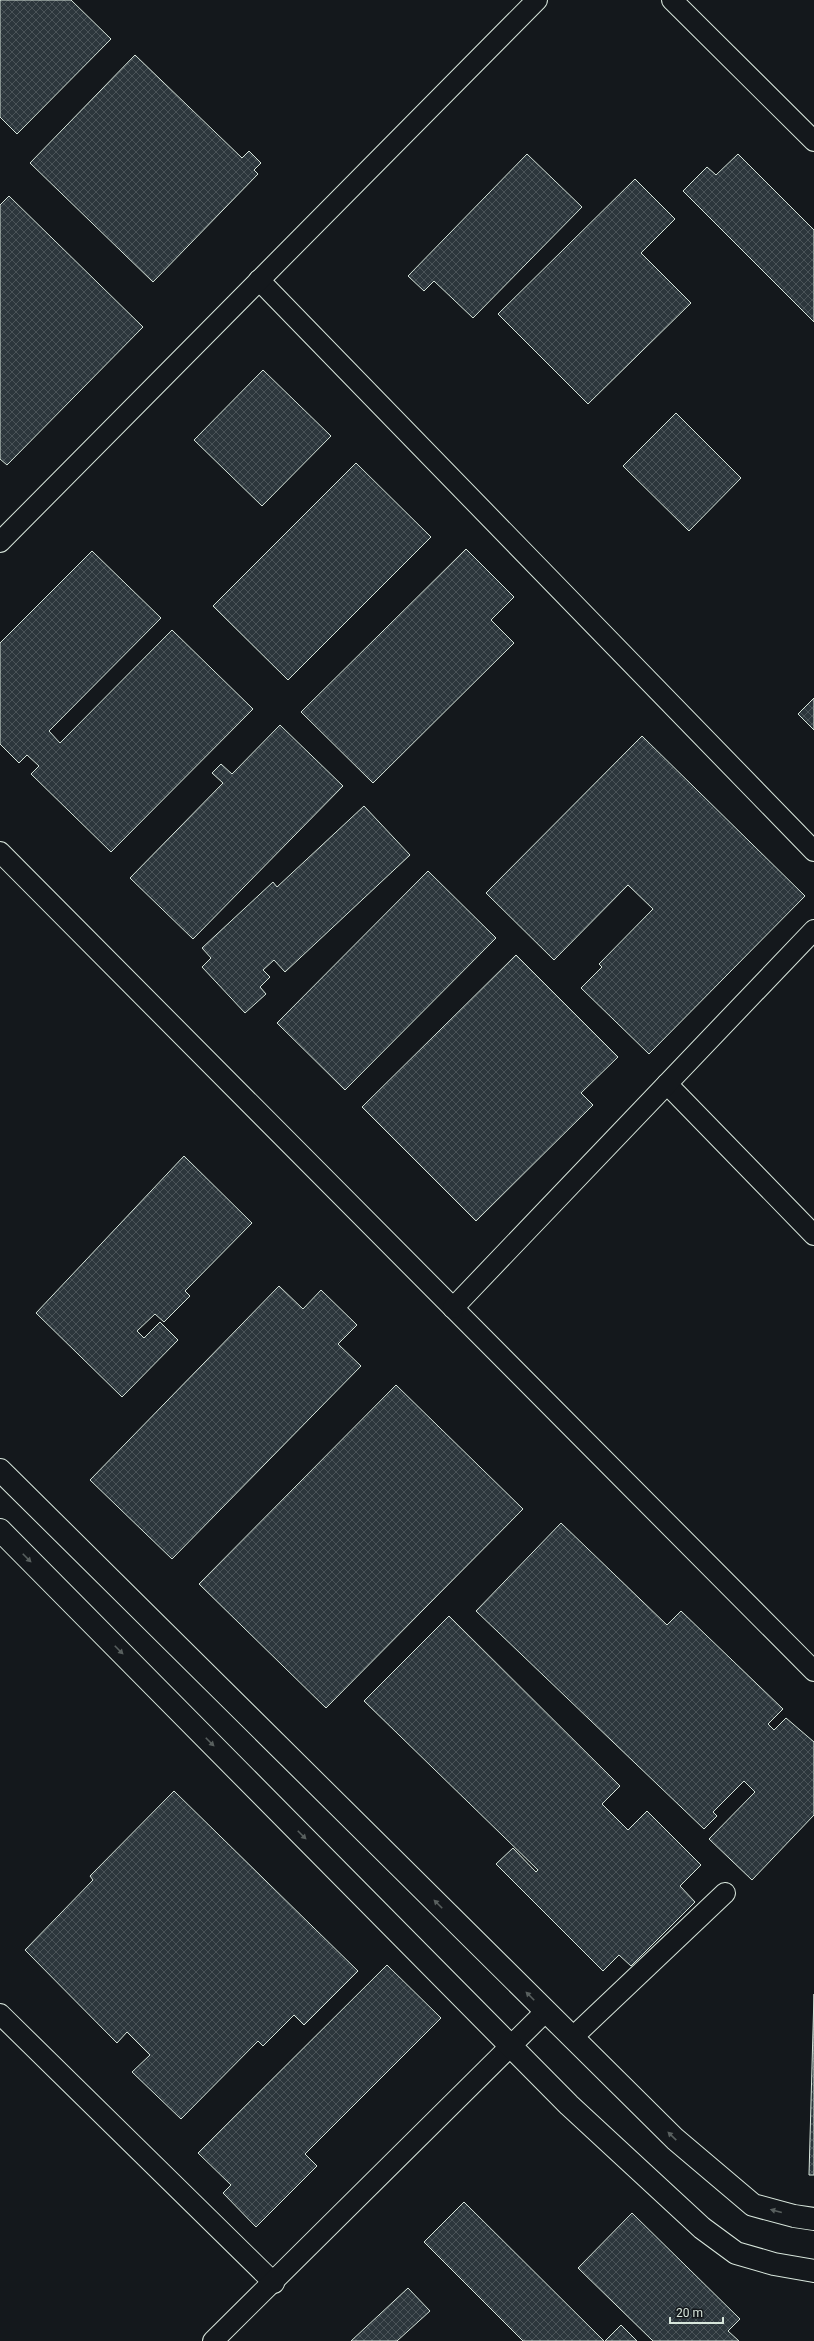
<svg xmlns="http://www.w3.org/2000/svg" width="814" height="2341" viewBox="0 0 814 2341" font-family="Roboto,sans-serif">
  <defs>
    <pattern id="building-cross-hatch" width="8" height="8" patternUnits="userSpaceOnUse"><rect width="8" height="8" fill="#2c363c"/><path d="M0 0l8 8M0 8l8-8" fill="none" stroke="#4a5358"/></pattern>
  </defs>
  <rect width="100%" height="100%" fill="#14181c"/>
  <g fill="url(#building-cross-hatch)" stroke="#d8e6dc">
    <path d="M0,0H71L111,39L17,134L0,117Z"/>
    <path d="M135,55L242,158L249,151L261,163L254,170L258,174L153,282L30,163Z"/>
    <path d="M527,154L582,207L473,318L434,281L424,291L408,276Z"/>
    <path d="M738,154L814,230V322L683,191L707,167L716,175Z"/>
    <path d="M635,179L675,219L641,253L691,303L588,404L498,314Z"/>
    <path d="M9,196L143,327L7,465L0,459V205Z"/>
    <path d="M263,370L331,436L262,506L194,440Z"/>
    <path d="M676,413L741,478L689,531L623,466Z"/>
    <path d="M356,463L431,537L288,680L213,606Z"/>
    <path d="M466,549L514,597L491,620L514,643L373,783L301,712Z"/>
    <path d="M92,551L161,618L49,731L60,743L172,630L253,709L111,852L31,774L39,766L27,755L19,763L0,744V643Z"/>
    <path d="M814,698V730L798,714Z"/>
    <path d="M280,725L343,786L193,939L130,878L223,783L212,773L221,764L232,774Z"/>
    <path d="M642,736L805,896L649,1054L581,988L602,967L599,964L653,909L628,885L554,960L486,893Z"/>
    <path d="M364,806L410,855L285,972L274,960L263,970L270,977L260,987L266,994L245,1013L202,967L211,958L202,948L273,882L277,887Z"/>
    <path d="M428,871L496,938L345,1090L277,1023Z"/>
    <path d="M516,955L618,1057L581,1093L593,1105L476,1221L362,1107Z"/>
    <path d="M184,1156L252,1223L185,1291L190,1296L164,1322L155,1314L137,1331L144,1338L160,1322L178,1340L122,1397L36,1313Z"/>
    <path d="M279,1286L303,1309L321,1290L357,1325L338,1344L361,1366L172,1559L90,1480Z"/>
    <path d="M396,1385L523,1509L326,1708L199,1584Z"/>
    <path d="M561,1523L667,1625L681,1611L783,1709L768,1724L774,1730L786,1718L814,1742V1815L752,1880L709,1839L755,1792L744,1781L713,1812L717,1816L704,1829L476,1611Z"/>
    <path d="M449,1616L620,1786L602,1804L628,1830L647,1811L701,1865L680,1886L695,1902L631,1966L619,1955L603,1971L496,1864L513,1848L536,1872L538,1870L364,1701Z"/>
    <path d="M174,1791L358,1971L304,2025L294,2015L263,2046L258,2041L181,2119L132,2072L150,2055L127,2032L117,2043L25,1950L93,1880L90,1876Z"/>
    <path d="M387,1965L441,2018L305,2154L317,2166L256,2227L223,2193L231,2185L198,2153Z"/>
    <path d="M814,1994V2175H809Z"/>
    <path d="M464,2202L604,2341H523L424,2242Z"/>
    <path d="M632,2213L740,2319L728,2331L739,2341H653L578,2268Z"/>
    <path d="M408,2288L430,2311L397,2341H351Z"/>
    <path d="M621,2325L637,2341H605Z"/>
  </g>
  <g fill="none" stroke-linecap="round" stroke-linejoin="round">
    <g stroke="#d8e6dc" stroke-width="22">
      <g id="minor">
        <path d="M672,0L814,141"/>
        <path d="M259,280L814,851"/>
        <path d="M0,542L537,0"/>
        <path d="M0,852L814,1671"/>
        <path d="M667,1084L814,1235"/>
        <path d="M453,1308L814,930"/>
        <path d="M0,2014L274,2283"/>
        <path d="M573,2037L725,1893"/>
        <path d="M213,2341L546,2011"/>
      </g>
    </g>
    <g stroke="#d8e6dc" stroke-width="24">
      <g id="major">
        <path d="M0,1470L675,2139L753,2205L794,2216L814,2219"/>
        <path d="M0,1530L569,2105L702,2228L736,2253L774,2264L814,2271"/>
      </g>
    </g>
    <use href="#minor" stroke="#14181c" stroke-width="20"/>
    <use href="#major" stroke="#14181c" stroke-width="22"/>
  </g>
  <defs><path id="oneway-solid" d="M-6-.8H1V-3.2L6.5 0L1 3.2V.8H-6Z"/></defs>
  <g fill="#59605f">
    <use href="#oneway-solid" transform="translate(27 1558) rotate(45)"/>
    <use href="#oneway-solid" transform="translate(119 1650) rotate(45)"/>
    <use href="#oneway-solid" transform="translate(210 1742) rotate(45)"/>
    <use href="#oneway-solid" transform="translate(302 1835) rotate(45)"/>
    <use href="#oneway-solid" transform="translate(438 1904) rotate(-135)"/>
    <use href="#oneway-solid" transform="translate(530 1996) rotate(-135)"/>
    <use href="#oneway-solid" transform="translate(672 2136) rotate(-136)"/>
    <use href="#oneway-solid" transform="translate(776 2211) rotate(-165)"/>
  </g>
  <path d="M670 2317v6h53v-6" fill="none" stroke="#d8e6dc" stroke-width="2"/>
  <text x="676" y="2317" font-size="12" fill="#d8e6dc" stroke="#14181c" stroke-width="3" paint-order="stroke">20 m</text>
</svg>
